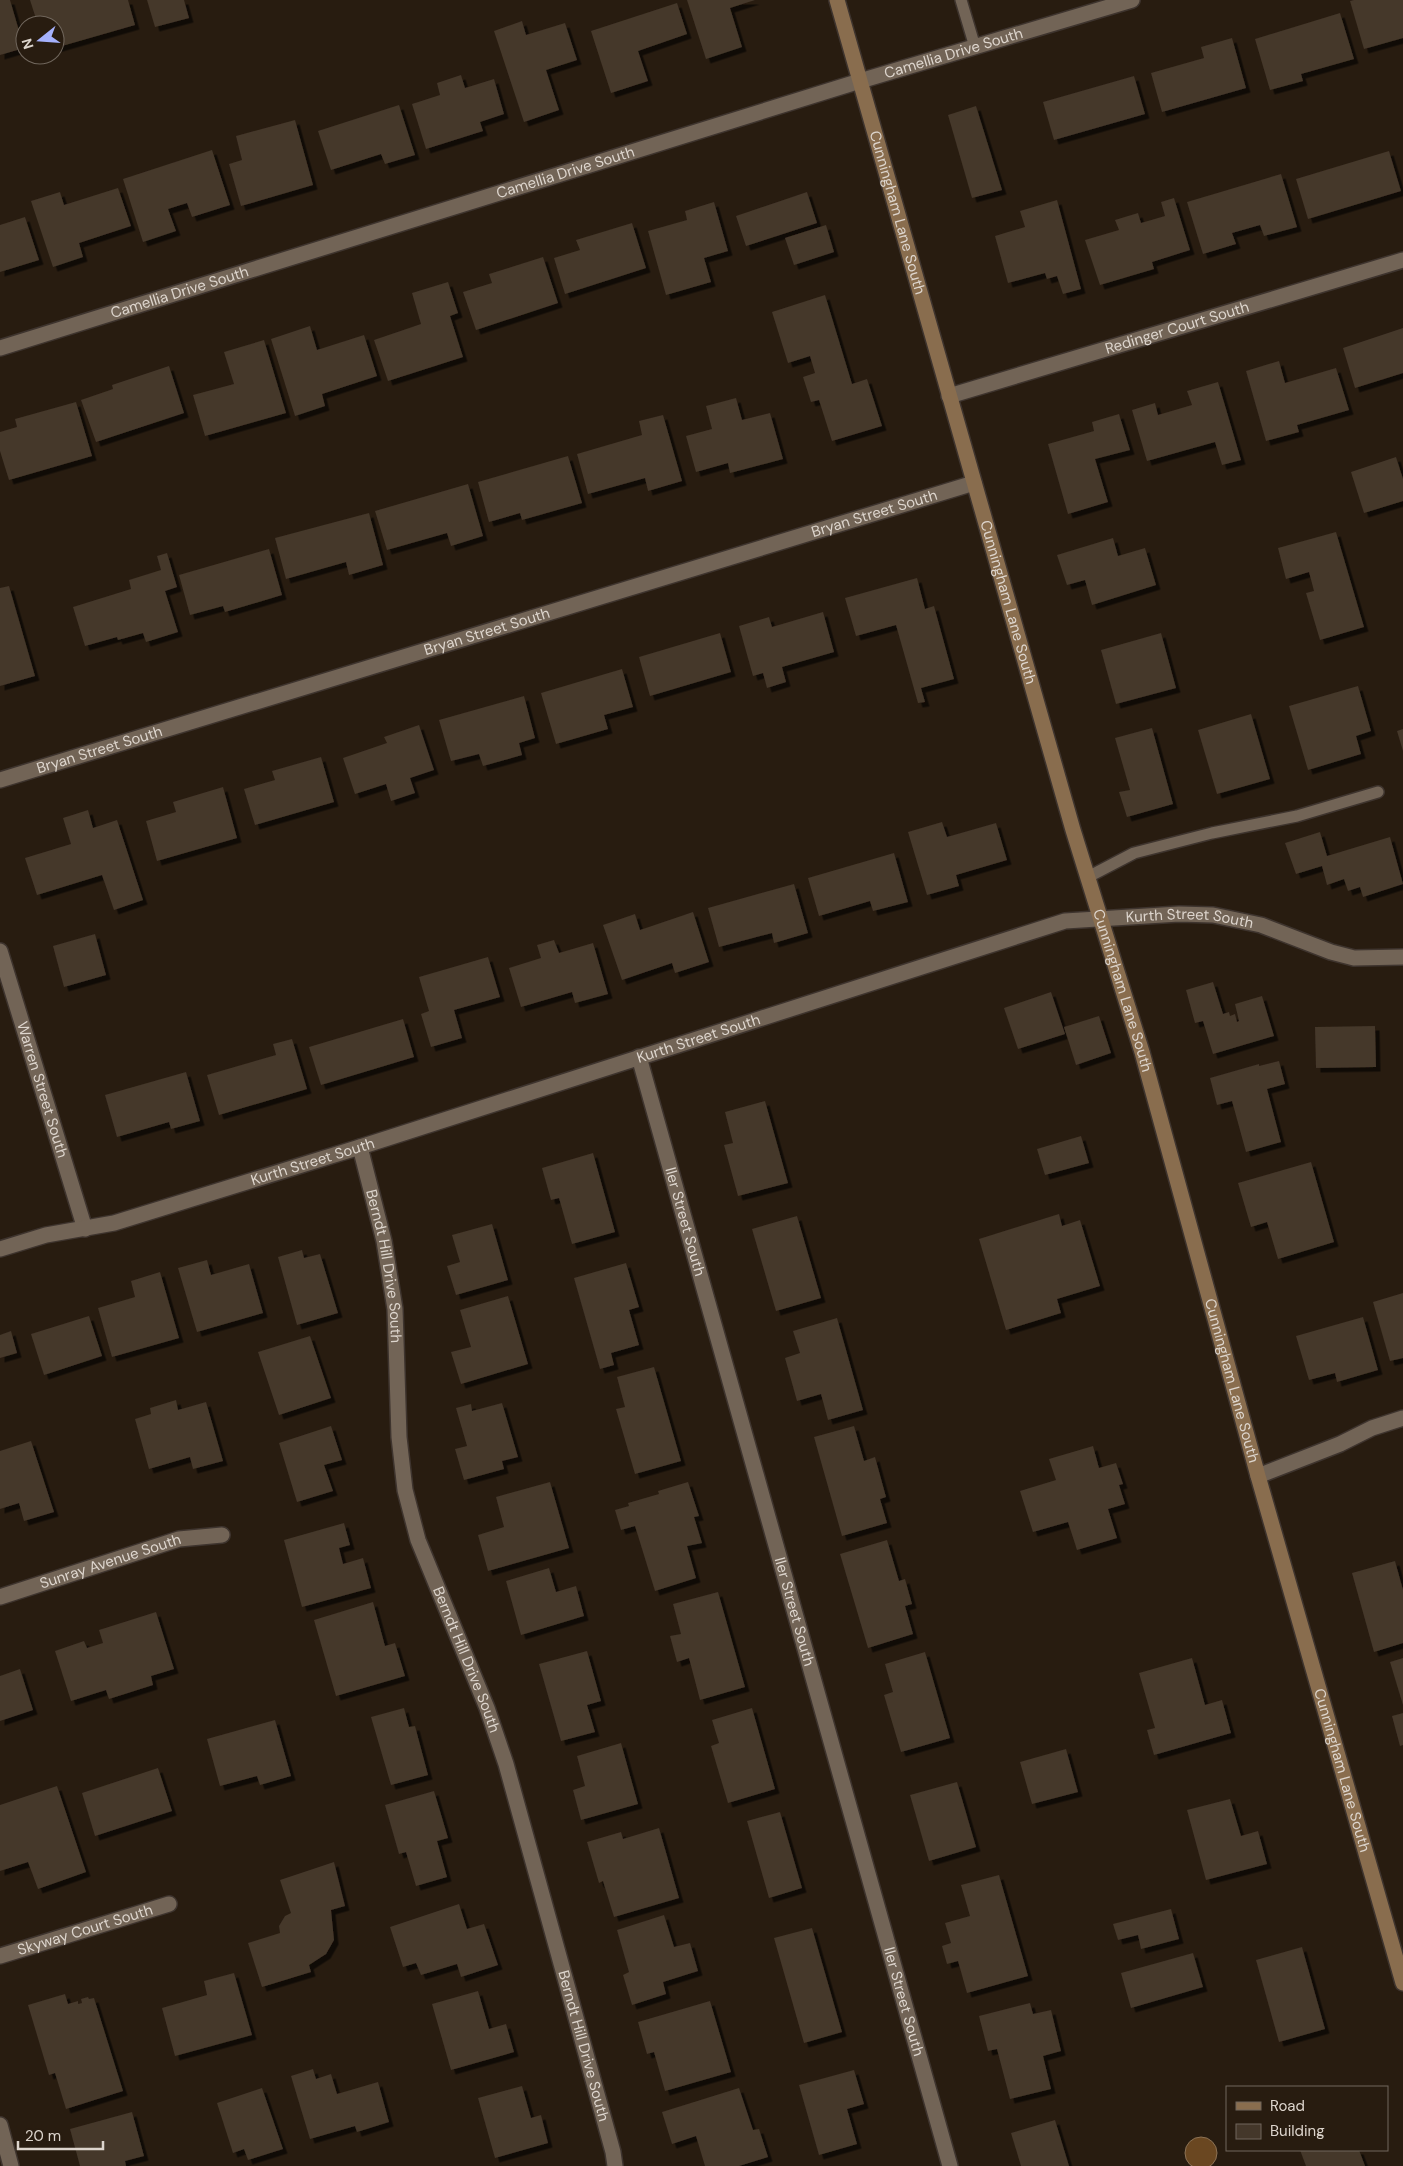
<svg xmlns="http://www.w3.org/2000/svg" width="1403" height="2166" viewBox="0 0 1403 2166" font-family="'DM Sans',sans-serif">
  <defs>
    <filter id="shadow"><feDropShadow dx="4.5" dy="4.5" stdDeviation="0" flood-color="#0009"/></filter>
  </defs>
  <rect width="100%" height="100%" fill="#281c10"/>
  <circle fill="#6a4721" stroke="#8c7255" cx="1201" cy="2153" r="16"/>
  <g fill="#44372a" filter="url(#shadow)">
    <path d="M0,0H10L24,48L0,55Z"/>
    <path d="M30,0H128L135,25L55,48V25H38Z"/>
    <path d="M147,0H184L189,18L155,27Z"/>
    <path d="M687,0H755L730,8L742,47L706,59Z"/>
    <path d="M1354,0H1403V38L1364,49L1350,1Z"/>
    <path d="M677,3L687,34L638,51L648,81L611,93L591,31Z"/>
    <path d="M1340,13L1354,59L1301,74L1303,81L1270,90L1255,39Z"/>
    <path d="M522,21L526,35L565,23L577,60L546,70L559,110L524,122L494,31Z"/>
    <path d="M1232,38L1246,88L1162,112L1151,73L1204,58L1201,47Z"/>
    <path d="M461,75L465,88L494,79L504,114L480,122L483,131L426,149L412,104L440,95L437,83Z"/>
    <path d="M1134,76L1145,114L1054,140L1043,102Z"/>
    <path d="M399,105L415,155L385,164L381,154L331,170L318,131Z"/>
    <path d="M976,106L1002,190L972,198L948,115Z"/>
    <path d="M295,120L313,185L241,206L229,164L242,160L236,136Z"/>
    <path d="M212,150L230,205L192,217L187,203L168,209L176,231L143,242L123,179Z"/>
    <path d="M1389,151L1401,191L1308,219L1296,179Z"/>
    <path d="M1281,174L1297,227L1264,236L1260,225L1232,233L1236,244L1203,254L1187,202Z"/>
    <path d="M118,188L131,226L79,243L83,257L53,267L31,201L60,192L64,205Z"/>
    <path d="M807,192L817,223L746,246L736,216Z"/>
    <path d="M1174,198L1190,250L1152,262L1154,269L1100,285L1085,240L1119,230L1115,220L1138,213L1141,223L1165,216L1161,202Z"/>
    <path d="M1057,200L1081,289L1063,294L1057,276L1047,279L1045,273L1008,283L995,236L1025,227L1020,211Z"/>
    <path d="M714,202L728,251L704,258L711,282L666,295L648,231L687,220L685,211Z"/>
    <path d="M25,217L39,260L0,272V225Z"/>
    <path d="M632,223L646,268L565,294L554,258L580,250L576,240Z"/>
    <path d="M826,225L834,252L794,265L785,238Z"/>
    <path d="M543,257L558,303L476,330L463,292L492,283L489,274Z"/>
    <path d="M448,282L458,313L450,316L463,357L388,381L374,340L421,324L412,293Z"/>
    <path d="M825,295L852,384L867,379L882,426L832,441L819,400L811,402L803,377L815,373L810,356L788,363L772,312Z"/>
    <path d="M310,326L317,350L364,335L377,376L322,394L325,406L295,416L271,339Z"/>
    <path d="M1403,328V373L1355,388L1343,348Z"/>
    <path d="M264,340L286,413L205,436L193,395L234,384L224,352Z"/>
    <path d="M1279,361L1285,383L1336,368L1349,410L1297,425L1299,432L1266,441L1246,371Z"/>
    <path d="M169,366L184,413L96,442L81,400L113,389L112,385Z"/>
    <path d="M1218,382L1241,460L1222,465L1215,442L1147,461L1132,410L1155,403L1158,415L1192,405L1187,391Z"/>
    <path d="M736,398L742,420L770,413L783,459L730,473L728,463L696,472L686,436L712,429L706,406Z"/>
    <path d="M76,402L92,456L9,480L0,451V432L17,427L15,419Z"/>
    <path d="M1119,414L1130,450L1095,459L1108,502L1068,514L1048,444L1094,431L1092,422Z"/>
    <path d="M663,415L682,481L648,491L645,478L588,494L577,454L642,435L639,421Z"/>
    <path d="M568,456L582,503L522,520L520,513L489,522L478,482Z"/>
    <path d="M1396,457L1403,479V501L1364,513L1351,472Z"/>
    <path d="M468,484L483,536L451,546L447,533L387,550L375,511Z"/>
    <path d="M369,513L383,565L349,575L346,562L286,579L275,538Z"/>
    <path d="M1336,532L1364,627L1320,640L1306,593L1314,591L1309,572L1286,579L1278,548Z"/>
    <path d="M1113,538L1118,556L1145,548L1156,585L1092,605L1085,580L1067,585L1057,555Z"/>
    <path d="M269,549L282,595L225,612L223,606L190,615L179,575Z"/>
    <path d="M167,553L177,587L165,591L178,632L146,642L143,633L118,640L117,637L85,646L73,607L131,589L129,580L161,570L157,556Z"/>
    <path d="M917,578L925,609L934,606L954,679L921,688L925,702L918,703L896,625L856,636L845,598Z"/>
    <path d="M9,586L35,676L0,686V588Z"/>
    <path d="M823,612L834,652L782,667L786,682L767,688L763,673L753,676L739,626L769,617L772,627Z"/>
    <path d="M720,633L731,672L650,696L639,657Z"/>
    <path d="M1161,633L1176,688L1116,704L1101,650Z"/>
    <path d="M622,669L633,707L604,715L608,729L556,744L541,693Z"/>
    <path d="M1358,686L1371,731L1356,736L1361,754L1308,770L1289,706Z"/>
    <path d="M524,696L535,738L519,743L522,755L483,766L479,754L451,761L439,720Z"/>
    <path d="M1251,714L1270,779L1217,794L1198,730Z"/>
    <path d="M419,725L434,770L410,778L415,793L391,801L386,784L355,794L343,758L387,743L384,737Z"/>
    <path d="M1152,728L1173,804L1127,817L1119,792L1130,790L1115,738Z"/>
    <path d="M1403,729V751L1397,731Z"/>
    <path d="M321,757L334,802L255,825L244,789L275,780L272,771Z"/>
    <path d="M223,787L237,838L157,861L146,821L176,812L173,802Z"/>
    <path d="M88,810L93,828L117,820L143,900L114,910L102,875L37,895L25,858L71,844L63,818Z"/>
    <path d="M942,822L947,837L996,823L1007,860L956,875L959,886L927,895L908,832Z"/>
    <path d="M1320,832L1327,856L1390,837L1403,884L1363,897L1360,887L1348,891L1344,879L1327,885L1322,866L1296,874L1285,843Z"/>
    <path d="M894,853L908,902L873,911L870,901L819,916L808,878Z"/>
    <path d="M794,884L808,933L774,943L772,933L719,947L708,908Z"/>
    <path d="M693,912L709,962L675,973L672,963L622,980L603,925L635,914L640,930Z"/>
    <path d="M95,934L106,975L64,987L53,946Z"/>
    <path d="M554,940L559,953L593,943L608,994L575,1003L572,992L521,1007L509,968L541,958L537,945Z"/>
    <path d="M488,957L500,997L454,1010L462,1038L431,1047L421,1014L429,1011L419,977Z"/>
    <path d="M1213,982L1223,1014L1229,1012L1230,1016L1235,1014L1237,1022L1239,1021L1235,1004L1262,996L1274,1036L1213,1054L1203,1021L1195,1023L1186,990Z"/>
    <path d="M1051,992L1065,1034L1018,1049L1004,1008Z"/>
    <path d="M1099,1016L1111,1053L1076,1065L1064,1027Z"/>
    <path d="M403,1019L414,1057L321,1085L309,1047Z"/>
    <path d="M1375,1026L1376,1067L1316,1068L1315,1027Z"/>
    <path d="M292,1039L307,1089L219,1115L207,1075L276,1055L273,1044Z"/>
    <path d="M1279,1061L1285,1084L1267,1089L1281,1142L1246,1152L1232,1101L1217,1105L1210,1078L1259,1064V1066Z"/>
    <path d="M186,1072L200,1121L171,1129L169,1122L117,1137L105,1095Z"/>
    <path d="M765,1101L788,1183L738,1196L724,1145L733,1143L725,1112Z"/>
    <path d="M1081,1136L1089,1163L1045,1175L1037,1149Z"/>
    <path d="M593,1153L615,1232L572,1244L559,1198L551,1200L542,1168Z"/>
    <path d="M1311,1162L1334,1242L1278,1259L1267,1222L1251,1227L1238,1183Z"/>
    <path d="M1059,1214L1062,1226L1080,1220L1100,1286L1057,1299L1061,1313L1006,1330L979,1239Z"/>
    <path d="M797,1216L821,1298L776,1311L752,1229Z"/>
    <path d="M492,1224L508,1280L456,1295L447,1266L460,1262L452,1235Z"/>
    <path d="M302,1250L304,1258L320,1254L338,1313L297,1325L278,1257Z"/>
    <path d="M207,1260L211,1275L249,1264L263,1313L197,1332L178,1268Z"/>
    <path d="M626,1263L639,1307L629,1310L639,1345L611,1353L614,1365L600,1369L574,1278Z"/>
    <path d="M160,1272L179,1338L112,1357L98,1308L135,1297L131,1281Z"/>
    <path d="M1403,1293V1358L1390,1361L1373,1302Z"/>
    <path d="M508,1296L528,1364L461,1384L451,1352L471,1347L460,1310Z"/>
    <path d="M89,1316L102,1356L44,1375L31,1334Z"/>
    <path d="M1363,1317L1378,1370L1337,1382L1335,1373L1309,1380L1296,1336Z"/>
    <path d="M837,1318L863,1410L828,1420L821,1394L797,1401L785,1358L800,1353L793,1331Z"/>
    <path d="M11,1331L17,1353L0,1358V1335Z"/>
    <path d="M310,1336L331,1398L279,1415L258,1352Z"/>
    <path d="M654,1367L681,1461L635,1474L616,1409L625,1407L617,1377Z"/>
    <path d="M176,1400L178,1410L206,1402L223,1461L193,1469L190,1457L149,1469L135,1419L151,1414L150,1408Z"/>
    <path d="M502,1403L518,1457L502,1461L504,1469L464,1480L455,1449L467,1446L456,1408L471,1404L472,1411Z"/>
    <path d="M331,1426L342,1460L324,1465L333,1491L297,1502L279,1443Z"/>
    <path d="M854,1426L864,1461L875,1457L886,1497L880,1499L887,1523L842,1536L814,1437Z"/>
    <path d="M31,1441L54,1512L24,1521L19,1503L0,1509V1451Z"/>
    <path d="M1093,1446L1099,1468L1116,1463L1123,1484L1119,1485L1125,1504L1108,1509L1117,1538L1077,1550L1068,1522L1033,1532L1020,1491L1056,1480L1049,1459Z"/>
    <path d="M550,1482L569,1548L488,1571L478,1535L504,1527L496,1497Z"/>
    <path d="M688,1482L699,1516L694,1517L702,1543L687,1546L696,1578L655,1591L635,1526L621,1530L615,1510L629,1506L628,1503L659,1494L658,1491Z"/>
    <path d="M344,1523L350,1545L339,1548L343,1564L363,1558L371,1588L302,1607L284,1540Z"/>
    <path d="M887,1540L899,1581L905,1579L912,1604L905,1606L913,1634L868,1648L840,1554Z"/>
    <path d="M1395,1561L1403,1590V1643L1374,1652L1352,1573Z"/>
    <path d="M549,1568L556,1592L576,1586L584,1616L521,1635L506,1581Z"/>
    <path d="M718,1592L745,1687L700,1700L689,1658L677,1662L670,1636L681,1634L673,1604Z"/>
    <path d="M373,1602L385,1646L395,1643L405,1676L336,1696L314,1620Z"/>
    <path d="M156,1612L174,1669L151,1676L153,1685L109,1699L106,1690L71,1701L55,1651L84,1641L87,1648L103,1643L99,1630Z"/>
    <path d="M587,1651L601,1701L587,1705L595,1732L561,1741L539,1664Z"/>
    <path d="M925,1652L950,1738L901,1752L884,1695L893,1692L885,1664Z"/>
    <path d="M1192,1658L1205,1705L1222,1700L1231,1733L1154,1755L1147,1730L1155,1728L1139,1673Z"/>
    <path d="M1403,1658V1705L1390,1662Z"/>
    <path d="M20,1669L33,1710L0,1721V1676Z"/>
    <path d="M404,1708L409,1727L415,1726L428,1775L391,1785L371,1717Z"/>
    <path d="M752,1708L775,1789L728,1803L711,1746L719,1743L712,1720Z"/>
    <path d="M1403,1713V1745L1400,1746L1392,1716Z"/>
    <path d="M275,1720L291,1776L260,1785L257,1776L220,1786L207,1739Z"/>
    <path d="M621,1743L638,1804L581,1820L573,1790L585,1786L577,1756Z"/>
    <path d="M1066,1749L1078,1792L1032,1804L1020,1762Z"/>
    <path d="M158,1768L172,1811L95,1836L82,1793Z"/>
    <path d="M957,1782L976,1847L929,1861L910,1795Z"/>
    <path d="M57,1786L86,1872L38,1889L28,1862L0,1871V1805Z"/>
    <path d="M434,1791L448,1838L437,1841L447,1877L416,1886L406,1852L399,1854L385,1805Z"/>
    <path d="M1230,1799L1241,1836L1258,1831L1267,1864L1206,1880L1187,1810Z"/>
    <path d="M780,1812L802,1888L769,1898L747,1821Z"/>
    <path d="M659,1828L679,1898L614,1917L603,1881L599,1883L587,1842L621,1832L623,1839Z"/>
    <path d="M334,1862L345,1906L331,1910L334,1940L326,1954L309,1965L311,1972L262,1987L248,1943L280,1933L279,1926L285,1916L291,1913L280,1880Z"/>
    <path d="M999,1875L1028,1976L967,1993L958,1961L947,1964L942,1946L951,1943L945,1923L970,1916L961,1885Z"/>
    <path d="M459,1904L467,1929L484,1924L498,1965L461,1977L457,1964L421,1975L416,1963L403,1967L390,1927Z"/>
    <path d="M1171,1909L1179,1939L1141,1949L1138,1935L1118,1940L1113,1924Z"/>
    <path d="M664,1915L674,1947L690,1943L698,1971L663,1982L666,1994L632,2005L623,1975L629,1972L617,1930Z"/>
    <path d="M812,1928L842,2032L804,2043L774,1938Z"/>
    <path d="M1302,1947L1325,2029L1279,2042L1256,1960Z"/>
    <path d="M1193,1953L1203,1987L1131,2008L1121,1973Z"/>
    <path d="M234,1973L252,2035L175,2056L162,2008L207,1995L204,1981Z"/>
    <path d="M478,1991L489,2029L506,2024L514,2052L451,2070L432,2004Z"/>
    <path d="M65,1994L68,2004L78,2001V2004L82,2003L81,1999L88,1997L89,1999L94,1998L123,2091L66,2109L55,2073L49,2075L28,2005Z"/>
    <path d="M710,2001L731,2072L665,2091L654,2052L647,2054L638,2022Z"/>
    <path d="M1030,2003L1033,2014L1051,2010L1061,2051L1043,2056L1051,2089L1010,2099L997,2049L988,2051L979,2016Z"/>
    <path d="M313,2069L316,2079L331,2074L337,2094L378,2082L389,2122L357,2132L355,2126L310,2139L291,2076Z"/>
    <path d="M854,2070L864,2104L847,2109L857,2144L819,2155L799,2085Z"/>
    <path d="M522,2086L531,2118L541,2115L548,2143L495,2158L478,2098Z"/>
    <path d="M262,2088L283,2149L248,2160L244,2149L233,2153L217,2103Z"/>
    <path d="M739,2088L753,2130L759,2129L768,2157L739,2166H705L696,2136L672,2144L662,2112Z"/>
    <path d="M132,2112L144,2156L125,2161L126,2166H80L70,2129Z"/>
    <path d="M1055,2120L1069,2166H1021L1011,2133Z"/>
    <path d="M1300,2150H1359L1365,2166H1306Z"/>
  </g>
  <g fill="none" stroke-linecap="round" stroke-linejoin="round">
    <g stroke="#3e342e" stroke-width="14">
      <g id="lane">
        <path d="M961,0L975,47"/>
        <path d="M1088,877L1134,853L1212,833L1297,816L1378,792"/>
      </g>
    </g>
    <g stroke="#3e342e" stroke-width="18">
      <g id="street">
        <path id="s1" d="M0,348L860,81L1132,0"/>
        <path id="s2" d="M949,396L1403,260"/>
        <path id="s3" d="M0,780L974,483"/>
        <path id="s4" d="M0,951L85,1229"/>
        <path id="s5" d="M639,1057L950,2166"/>
        <path id="s6" d="M360,1147L384,1241L395,1309L399,1437L405,1490L418,1540L487,1708L506,1764L613,2152L615,2166"/>
        <path id="s7" d="M0,1249L46,1235L114,1223L360,1147L1065,921L1179,914L1213,915L1261,925L1331,952L1354,958L1403,957"/>
        <path d="M1258,1476L1340,1444L1372,1428L1403,1418"/>
        <path id="s8" d="M0,1597L179,1539L222,1535"/>
        <path id="s9" d="M0,1956L169,1904"/>
        <path d="M0,2125L11,2166"/>
      </g>
    </g>
    <g stroke="#3e342e" stroke-width="18">
      <g id="secondary">
        <path id="s10" d="M837,0L1073,830L1142,1052L1258,1476L1403,1983"/>
      </g>
    </g>
    <use href="#lane" stroke="#726456" stroke-width="11"/>
    <use href="#street" stroke="#726456" stroke-width="15"/>
    <use href="#secondary" stroke="#896d4e" stroke-width="15"/>
  </g>
  <g text-anchor="middle" dominant-baseline="central" stroke-width="4" stroke-linejoin="round" paint-order="stroke">
    <g font-size="15" fill="#ddd5cd" stroke="#281c10">
      <text stroke="none"><textPath href="#s1" startOffset="998">Camellia Drive South</textPath></text>
      <text stroke="none"><textPath href="#s1" startOffset="592">Camellia Drive South</textPath></text>
      <text stroke="none"><textPath href="#s10" startOffset="221">Cunningham Lane South</textPath></text>
      <text stroke="none"><textPath href="#s1" startOffset="188">Camellia Drive South</textPath></text>
      <text stroke="none"><textPath href="#s2" startOffset="238">Redinger Court South</textPath></text>
      <text stroke="none"><textPath href="#s3" startOffset="914">Bryan Street South</textPath></text>
      <text stroke="none"><textPath href="#s10" startOffset="626">Cunningham Lane South</textPath></text>
      <text stroke="none"><textPath href="#s3" startOffset="509">Bryan Street South</textPath></text>
      <text stroke="none"><textPath href="#s3" startOffset="104">Bryan Street South</textPath></text>
      <text stroke="none"><textPath href="#s7" startOffset="1240">Kurth Street South</textPath></text>
      <text stroke="none"><textPath href="#s10" startOffset="1031">Cunningham Lane South</textPath></text>
      <text stroke="none"><textPath href="#s7" startOffset="730">Kurth Street South</textPath></text>
      <text stroke="none"><textPath href="#s4" startOffset="145">Warren Street South</textPath></text>
      <text stroke="none"><textPath href="#s7" startOffset="325">Kurth Street South</textPath></text>
      <text stroke="none"><textPath href="#s5" startOffset="171">Iler Street South</textPath></text>
      <text stroke="none"><textPath href="#s6" startOffset="122">Berndt Hill Drive South</textPath></text>
      <text stroke="none"><textPath href="#s10" startOffset="1436">Cunningham Lane South</textPath></text>
      <text stroke="none"><textPath href="#s8" startOffset="116">Sunray Avenue South</textPath></text>
      <text stroke="none"><textPath href="#s5" startOffset="576">Iler Street South</textPath></text>
      <text stroke="none"><textPath href="#s6" startOffset="528">Berndt Hill Drive South</textPath></text>
      <text stroke="none"><textPath href="#s10" startOffset="1841">Cunningham Lane South</textPath></text>
      <text stroke="none"><textPath href="#s9" startOffset="89">Skyway Court South</textPath></text>
      <text stroke="none"><textPath href="#s5" startOffset="981">Iler Street South</textPath></text>
      <text stroke="none"><textPath href="#s6" startOffset="932">Berndt Hill Drive South</textPath></text>
    </g>
  </g>
  <rect x="1226" y="2086" width="162" height="65" fill="#281c10" stroke="#70665c"/>
  <rect x="1236" y="2102" width="25" height="8" fill="#896d4e" stroke="#70665c"/>
  <text x="1270" y="2111" font-size="15" fill="#ddd5cd">Road</text>
  <rect x="1236" y="2124" width="25" height="15" fill="#44372a" stroke="#70665c"/>
  <text x="1270" y="2136" font-size="15" fill="#ddd5cd">Building</text>
  <g transform="translate(40 40) rotate(253)"><circle r="24" fill="#281c10" stroke="#70665c"/>
  <path d="M0-4L9 19L0 12L-9 19Z" fill="#a5b1fc"/>
  <text y="-8" font-size="14" font-weight="bold" text-anchor="middle" fill="#ddd5cd">N</text>
  </g>
  <path d="M18 2141v8h85v-8" fill="none" stroke="#ddd5cd" stroke-width="2.5"/>
  <text x="25" y="2141" font-size="15" fill="#ddd5cd" stroke="#281c10" stroke-width="4" paint-order="stroke">20 m</text>
</svg>
